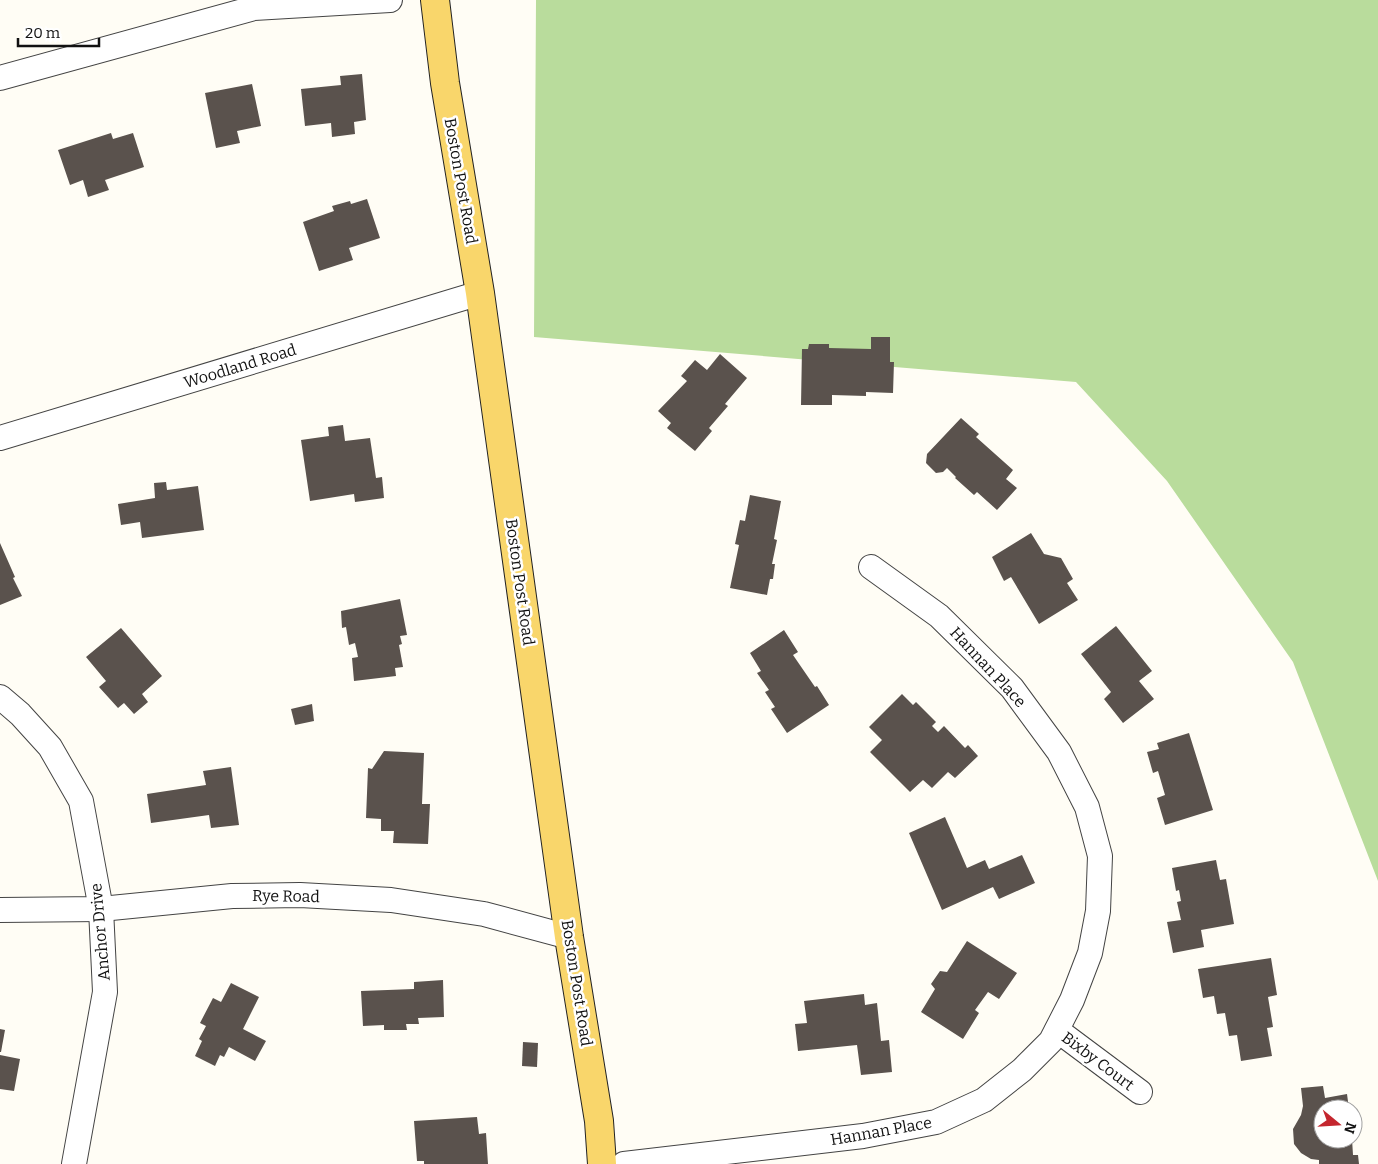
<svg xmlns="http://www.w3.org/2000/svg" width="1378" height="1164" viewBox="0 0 1378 1164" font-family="Bitter,serif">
  <rect width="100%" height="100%" fill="#fffdf5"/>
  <path fill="#b9dc9c" d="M536,0H1378V881L1293,662L1167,481L1076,382L534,337Z"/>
  <g fill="#5a524d">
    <path d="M362,74L366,120L354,122L355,134L332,137L331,123L305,126L301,89L341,85L340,76Z"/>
    <path d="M252,84L261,126L237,131L240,143L216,148L205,93Z"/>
    <path d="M111,133L113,139L133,133L144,167L105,180L109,190L88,197L83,180L70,185L58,150Z"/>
    <path d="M367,199L380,238L349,248L353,260L319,271L303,222L334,211L332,206L350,201L351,204Z"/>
    <path d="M871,337H890V362H894L893,393L866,392V396L832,395V405H801L802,349H808L809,344H829V348L871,349Z"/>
    <path d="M720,354L747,378L725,404L728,406L709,428L712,431L695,451L667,428L671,423L658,411L687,381L681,376L695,360L707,370Z"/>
    <path d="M961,418L979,434L976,437L1013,470L1006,479L1017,488L997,510L977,492L974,495L955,478L956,477L947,468L943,472L936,473L926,463L927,454Z"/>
    <path d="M343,425L345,441L370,438L376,478L382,477L384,498L355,502L354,494L310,501L301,440L329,436L328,427Z"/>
    <path d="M166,482L167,490L198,486L204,530L142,538L140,522L121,525L118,504L155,498L154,483Z"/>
    <path d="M750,495L781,501L774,539L777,540L772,564H775L773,579H770L767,595L730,588L739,545L735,544L740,520L745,521Z"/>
    <path d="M1031,533L1044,554L1061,558L1073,579L1067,583L1078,600L1039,624L1011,577L1004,581L992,557Z"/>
    <path d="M0,543L15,577L13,578L22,596L0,605Z"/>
    <path d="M400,599L407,635L400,636L402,644L399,645L403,667L395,668L396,676L354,681L352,658L358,657L355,643L349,645L346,627L342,628L341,611Z"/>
    <path d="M1116,626L1152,671L1139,681L1154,699L1123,723L1104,699L1111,692L1081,654Z"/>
    <path d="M121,628L162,676L142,694L148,702L134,714L124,703L118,708L99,687L106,681L86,657Z"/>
    <path d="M784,630L798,652L793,655L815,687L817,686L829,705L787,733L771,709L775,707L765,692L769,690L757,673L761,671L750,653Z"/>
    <path d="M902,694L913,705L916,702L936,722L932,726L938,732L944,726L965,748L968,745L978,756L955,778L948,772L932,788L923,780L910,792L870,752L882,740L869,727Z"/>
    <path d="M312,704L314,721L295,725L291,709Z"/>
    <path d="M1189,733L1213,810L1165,825L1157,798L1165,795L1158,771L1153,773L1147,752L1159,749L1157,743Z"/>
    <path d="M384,751L424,753L422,804H430L428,844L393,843L394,831H381V819L366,818L368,768L372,769Z"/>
    <path d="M231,767L239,825L211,828L209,815L151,823L147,794L206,785L203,771Z"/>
    <path d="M945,817L967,868L985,860L989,869L1022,855L1035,883L999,899L993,887L942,910L909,833Z"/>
    <path d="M1216,860L1220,880L1226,879L1234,924L1201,930L1204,947L1173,953L1167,922L1181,920L1177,902L1181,901L1179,890L1176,891L1172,868Z"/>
    <path d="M967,941L1017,973L999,999L988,992L975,1010L979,1013L963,1039L921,1012L935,989L931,984L940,971L947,972Z"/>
    <path d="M1271,958L1277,995L1268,997L1273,1027L1267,1028L1272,1056L1241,1061L1237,1035L1229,1036L1225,1013L1217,1014L1214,996L1203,998L1198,969Z"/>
    <path d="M443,980L444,1017L418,1018L419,1024H406L407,1030H384V1025L363,1026L361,991L414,989V982Z"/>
    <path d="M231,983L259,997L243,1029L266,1041L255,1061L229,1047L224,1057L220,1055L215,1066L195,1056L202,1041L199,1039L206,1026L200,1023L213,998L221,1002Z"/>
    <path d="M864,994L865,1005L877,1003L881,1041L889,1040L892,1072L861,1075L857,1045L798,1051L795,1024L807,1023L804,1001Z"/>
    <path d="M0,1029L5,1030L1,1052H0Z"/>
    <path d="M523,1042L538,1043L537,1067L522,1066Z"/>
    <path d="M0,1055L20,1059L14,1091L0,1089Z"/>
    <path d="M1323,1086L1325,1098L1347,1094L1349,1109H1323V1139H1352L1353,1155H1358L1359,1164H1319V1160L1311,1159L1301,1153L1294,1144L1293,1129L1301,1115L1303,1106L1301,1088Z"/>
    <path d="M477,1117L479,1134L486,1133L488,1164H424V1161H417L414,1121Z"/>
  </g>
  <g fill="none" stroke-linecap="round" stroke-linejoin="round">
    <g stroke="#444" stroke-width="26">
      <g id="minor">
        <path d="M0,78L254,8L390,0"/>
        <path d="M0,438L480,293"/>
        <path d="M0,697L20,714L50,747L81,801L101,909L105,992L74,1164"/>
        <path d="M0,910L101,909L232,896L300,895L391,900L484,914L569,937"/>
        <path d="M1057,1030L1140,1092"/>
        <path d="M624,1164L863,1136L936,1122L984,1100L1022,1070L1051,1041L1072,1000L1090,953L1098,911L1100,856L1087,807L1059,752L1012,688L939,616L871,567"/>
      </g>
    </g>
    <g stroke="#222" stroke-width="30">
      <path id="primary" d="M435,0L445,83L480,293L569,937L599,1121L602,1164"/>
    </g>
    <use href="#minor" stroke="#fff" stroke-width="24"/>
    <use href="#primary" stroke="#f9d66b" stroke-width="28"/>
  </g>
  <g text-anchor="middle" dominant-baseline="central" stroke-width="5" stroke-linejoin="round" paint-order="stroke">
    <g font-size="16" fill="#111" stroke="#fff">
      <text transform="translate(461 181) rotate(80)">Boston Post Road</text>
      <text transform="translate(240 366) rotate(-17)">Woodland Road</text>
      <text transform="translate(520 582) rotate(82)">Boston Post Road</text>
      <text transform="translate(988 667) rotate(47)">Hannan Place</text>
      <text transform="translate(286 896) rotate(1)">Rye Road</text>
      <text transform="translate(100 932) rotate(-95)">Anchor Drive</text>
      <text transform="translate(577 983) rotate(81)">Boston Post Road</text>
      <text transform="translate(1098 1061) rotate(37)">Bixby Court</text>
      <text transform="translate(881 1131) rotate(-10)">Hannan Place</text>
    </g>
  </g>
  <g transform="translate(1338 1124) rotate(108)"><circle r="24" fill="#ffffff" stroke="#a0a0a0"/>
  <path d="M0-4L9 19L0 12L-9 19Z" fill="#c4262e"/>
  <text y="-8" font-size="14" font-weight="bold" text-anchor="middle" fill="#111111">N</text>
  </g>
  <path d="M18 38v8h81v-8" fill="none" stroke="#111111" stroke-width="2.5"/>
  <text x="25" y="38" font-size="15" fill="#111111" stroke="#ffffff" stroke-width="4" paint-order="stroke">20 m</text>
</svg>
